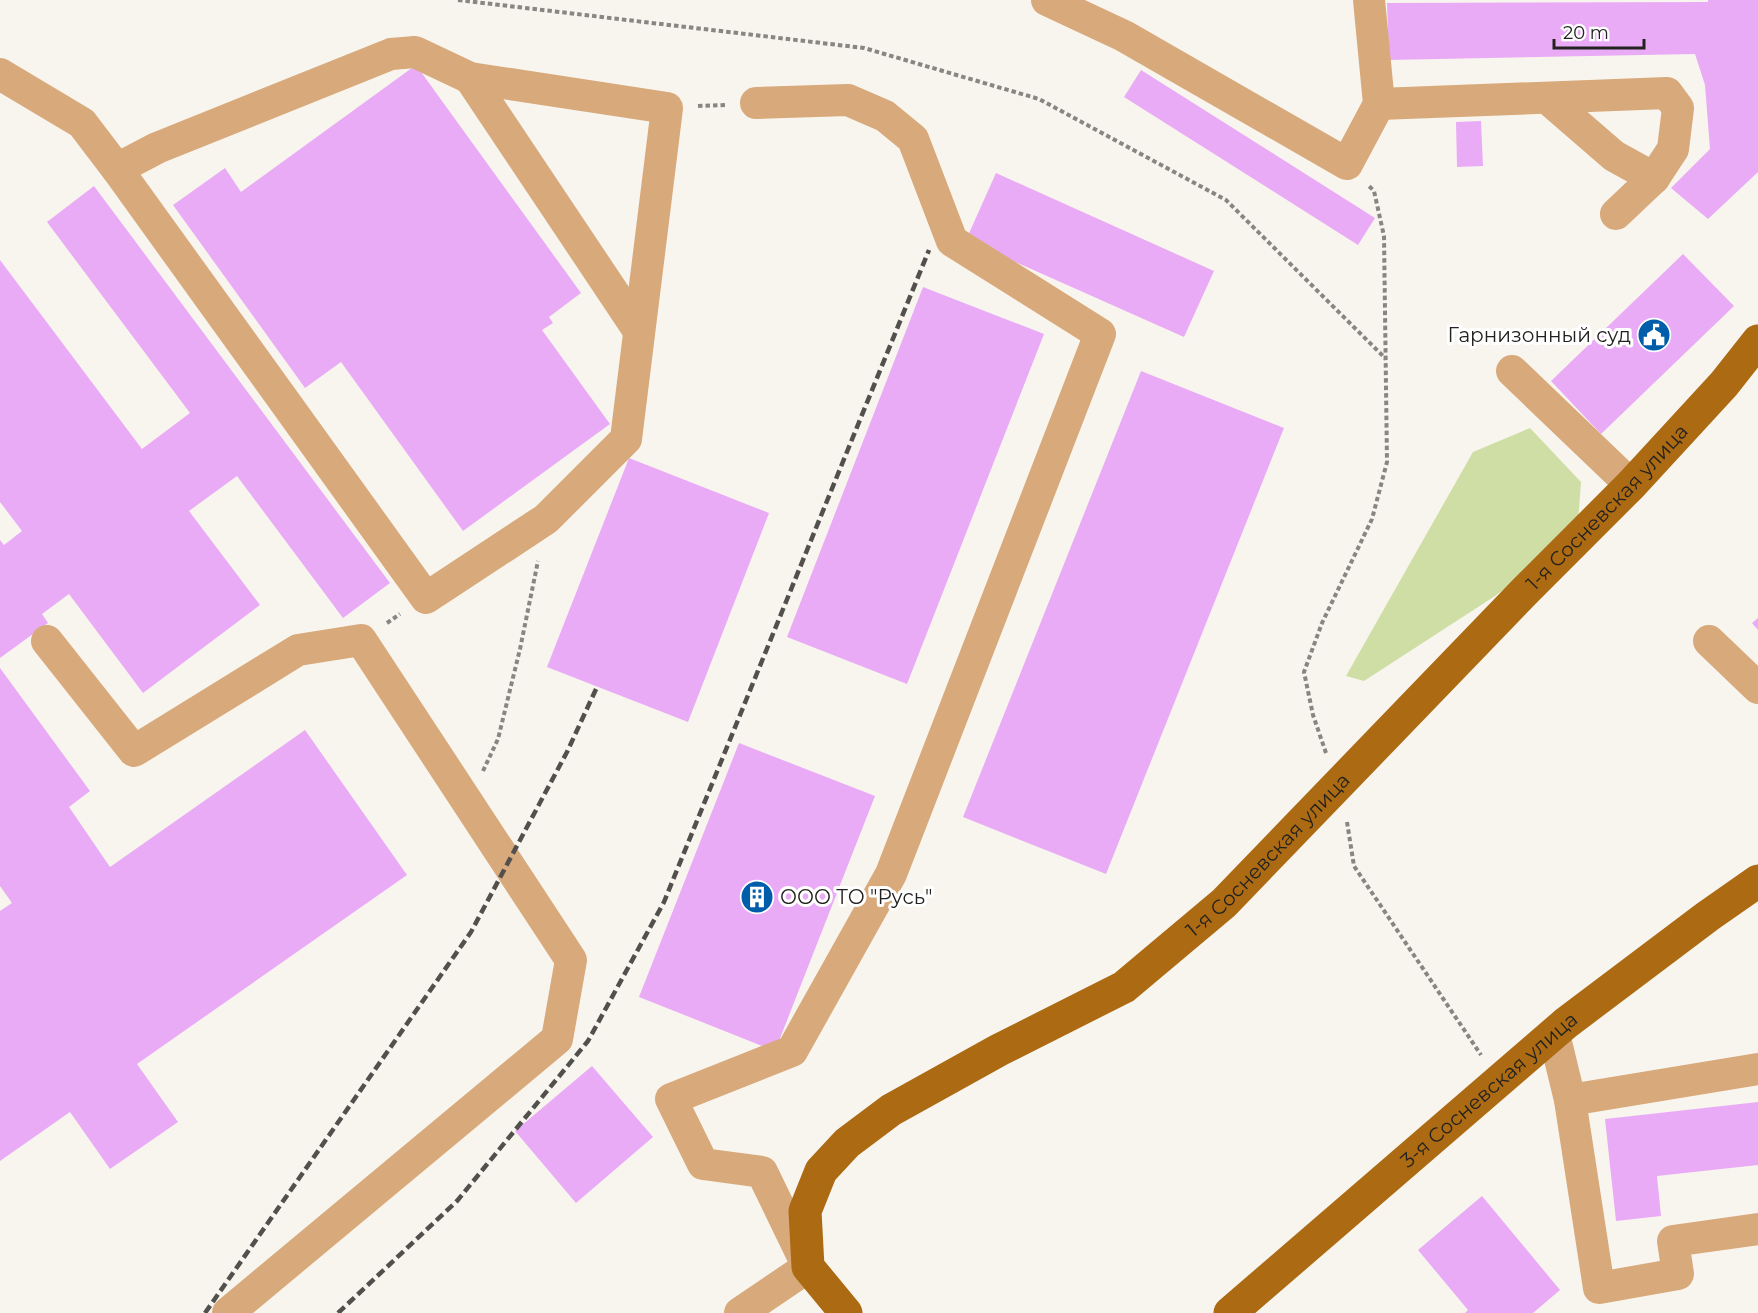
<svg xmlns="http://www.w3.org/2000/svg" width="1758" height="1313" viewBox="0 0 1758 1313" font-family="Montserrat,sans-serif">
  <rect width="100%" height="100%" fill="#f8f5ee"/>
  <path fill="#cfdea5" d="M1530,428L1581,482L1577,535L1495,596L1364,681L1346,676L1473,452Z"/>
  <g fill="#eaabf6">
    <path d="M1708,0H1758V172L1708,219L1671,188L1710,149L1705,85L1695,54L1389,60L1387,3L1708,2Z"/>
    <path d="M416,65L581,293L549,317L553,323L542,330L610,424L463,531L341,362L305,388L173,205L225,168L241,192Z"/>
    <path d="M1141,70L1375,218L1358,245L1124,97Z"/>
    <path d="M1481,121L1483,166L1457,167L1456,122Z"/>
    <path d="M996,173L1214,271L1184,337L966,240Z"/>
    <path d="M94,186L390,583L343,618L237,476L189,511L260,605L143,693L69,594L42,614L48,623L0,658V540L4,545L22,531L0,502V260L142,449L190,413L47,222Z"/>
    <path d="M1683,254L1734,306L1601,434L1551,381Z"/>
    <path d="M923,287L1044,334L907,684L787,637Z"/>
    <path d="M1141,371L1284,428L1106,874L963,817Z"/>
    <path d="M629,458L769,513L688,722L547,667Z"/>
    <path d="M1758,618V630L1752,623Z"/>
    <path d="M0,668L90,791L69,807L110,867L305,730L407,875L137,1064L178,1122L110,1169L70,1112L0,1161V911L12,903L0,886Z"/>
    <path d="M739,743L875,796L775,1051L639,997Z"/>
    <path d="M592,1066L653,1137L576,1203L515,1131Z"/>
    <path d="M1758,1102V1165L1657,1176L1661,1216L1616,1221L1605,1119Z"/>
    <path d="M1482,1196L1560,1290L1533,1313H1465L1468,1310L1418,1250Z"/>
  </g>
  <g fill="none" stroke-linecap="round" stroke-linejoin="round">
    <g stroke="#888682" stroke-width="4" stroke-dasharray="4.5 3" stroke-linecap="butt">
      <path d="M458,0L864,48L1039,99L1226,200L1386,359"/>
      <path d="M698,106L726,105"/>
      <path d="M387,623L400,614"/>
      <path d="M1326,753L1313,715L1304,672L1322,623L1372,519L1387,462L1384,236L1374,191L1369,186"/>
      <path d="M483,771L498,739L520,649L538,561"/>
      <path d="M1347,822L1354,866L1481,1055"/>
    </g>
    <g stroke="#d8a97b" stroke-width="32">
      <path d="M1047,0L1124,36L1347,164L1379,104L1369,0"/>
      <path d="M415,52L470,78L667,108L626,439L546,519L426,598L117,169L157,148L391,54Z"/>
      <path d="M0,74L82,123L117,169"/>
      <path d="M470,78L639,331"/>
      <path d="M1547,98L1614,156L1654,178"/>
      <path d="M1379,104L1667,93L1678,108L1673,149L1654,178L1616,214"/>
      <path d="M1512,371L1631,485"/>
      <path d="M47,641L134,751L298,650L361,640L571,960L557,1039L228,1313"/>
      <path d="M1709,641L1758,688"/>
      <path d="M1554,1034L1570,1100L1599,1288L1678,1274L1673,1241L1758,1229"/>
      <path d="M1570,1100L1758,1069"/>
      <path d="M740,1313L808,1267L762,1172L703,1164L671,1099L792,1051L891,874L1100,334L952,241L913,139L885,116L848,100L756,103"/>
    </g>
    <g stroke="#ac6a13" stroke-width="33">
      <path id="s1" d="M846,1313L808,1267L805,1211L821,1171L847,1143L891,1110L999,1050L1124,987L1224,903L1526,590L1631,485L1724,384L1758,341"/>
      <path id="s2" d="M1230,1313L1566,1023L1708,916L1758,881"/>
    </g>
    <g stroke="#52504d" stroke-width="4.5" stroke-dasharray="9 4.5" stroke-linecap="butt">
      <path d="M205,1313L471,932L567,752L597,687"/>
      <path d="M338,1313L457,1201L588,1041L664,902L929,250"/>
    </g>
  </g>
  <defs>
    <g id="civic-disc" transform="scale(1.725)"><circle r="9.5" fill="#005daa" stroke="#fff"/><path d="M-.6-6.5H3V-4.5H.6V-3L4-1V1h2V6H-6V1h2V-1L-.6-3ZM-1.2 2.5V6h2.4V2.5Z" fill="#fff"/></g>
    <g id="building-disc" transform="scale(1.725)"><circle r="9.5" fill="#005daa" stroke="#fff"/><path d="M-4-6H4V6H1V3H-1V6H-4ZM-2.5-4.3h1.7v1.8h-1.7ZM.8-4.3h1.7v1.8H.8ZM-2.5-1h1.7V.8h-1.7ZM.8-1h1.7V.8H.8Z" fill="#fff"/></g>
  </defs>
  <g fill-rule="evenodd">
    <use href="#civic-disc" x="1654" y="335"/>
    <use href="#building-disc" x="757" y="897"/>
  </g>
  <g text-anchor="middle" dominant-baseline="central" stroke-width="6" stroke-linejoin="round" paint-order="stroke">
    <g font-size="20" fill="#232220" stroke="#fff" text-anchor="end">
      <text x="1631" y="335">Гарнизонный суд</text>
      <text x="780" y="897" text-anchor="start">ООО ТО "Русь"</text>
    </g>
    <g font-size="20" fill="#232220" stroke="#fff">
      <text stroke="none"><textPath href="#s1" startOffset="1197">1-я Сосневская улица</textPath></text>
      <text stroke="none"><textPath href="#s1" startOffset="711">1-я Сосневская улица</textPath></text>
      <text stroke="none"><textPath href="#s2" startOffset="342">3-я Сосневская улица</textPath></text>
    </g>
  </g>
  <path d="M1554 39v9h90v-9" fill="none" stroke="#232220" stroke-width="3"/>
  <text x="1563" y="39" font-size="18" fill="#232220" stroke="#ffffff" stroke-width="4.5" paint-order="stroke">20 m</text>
</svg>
